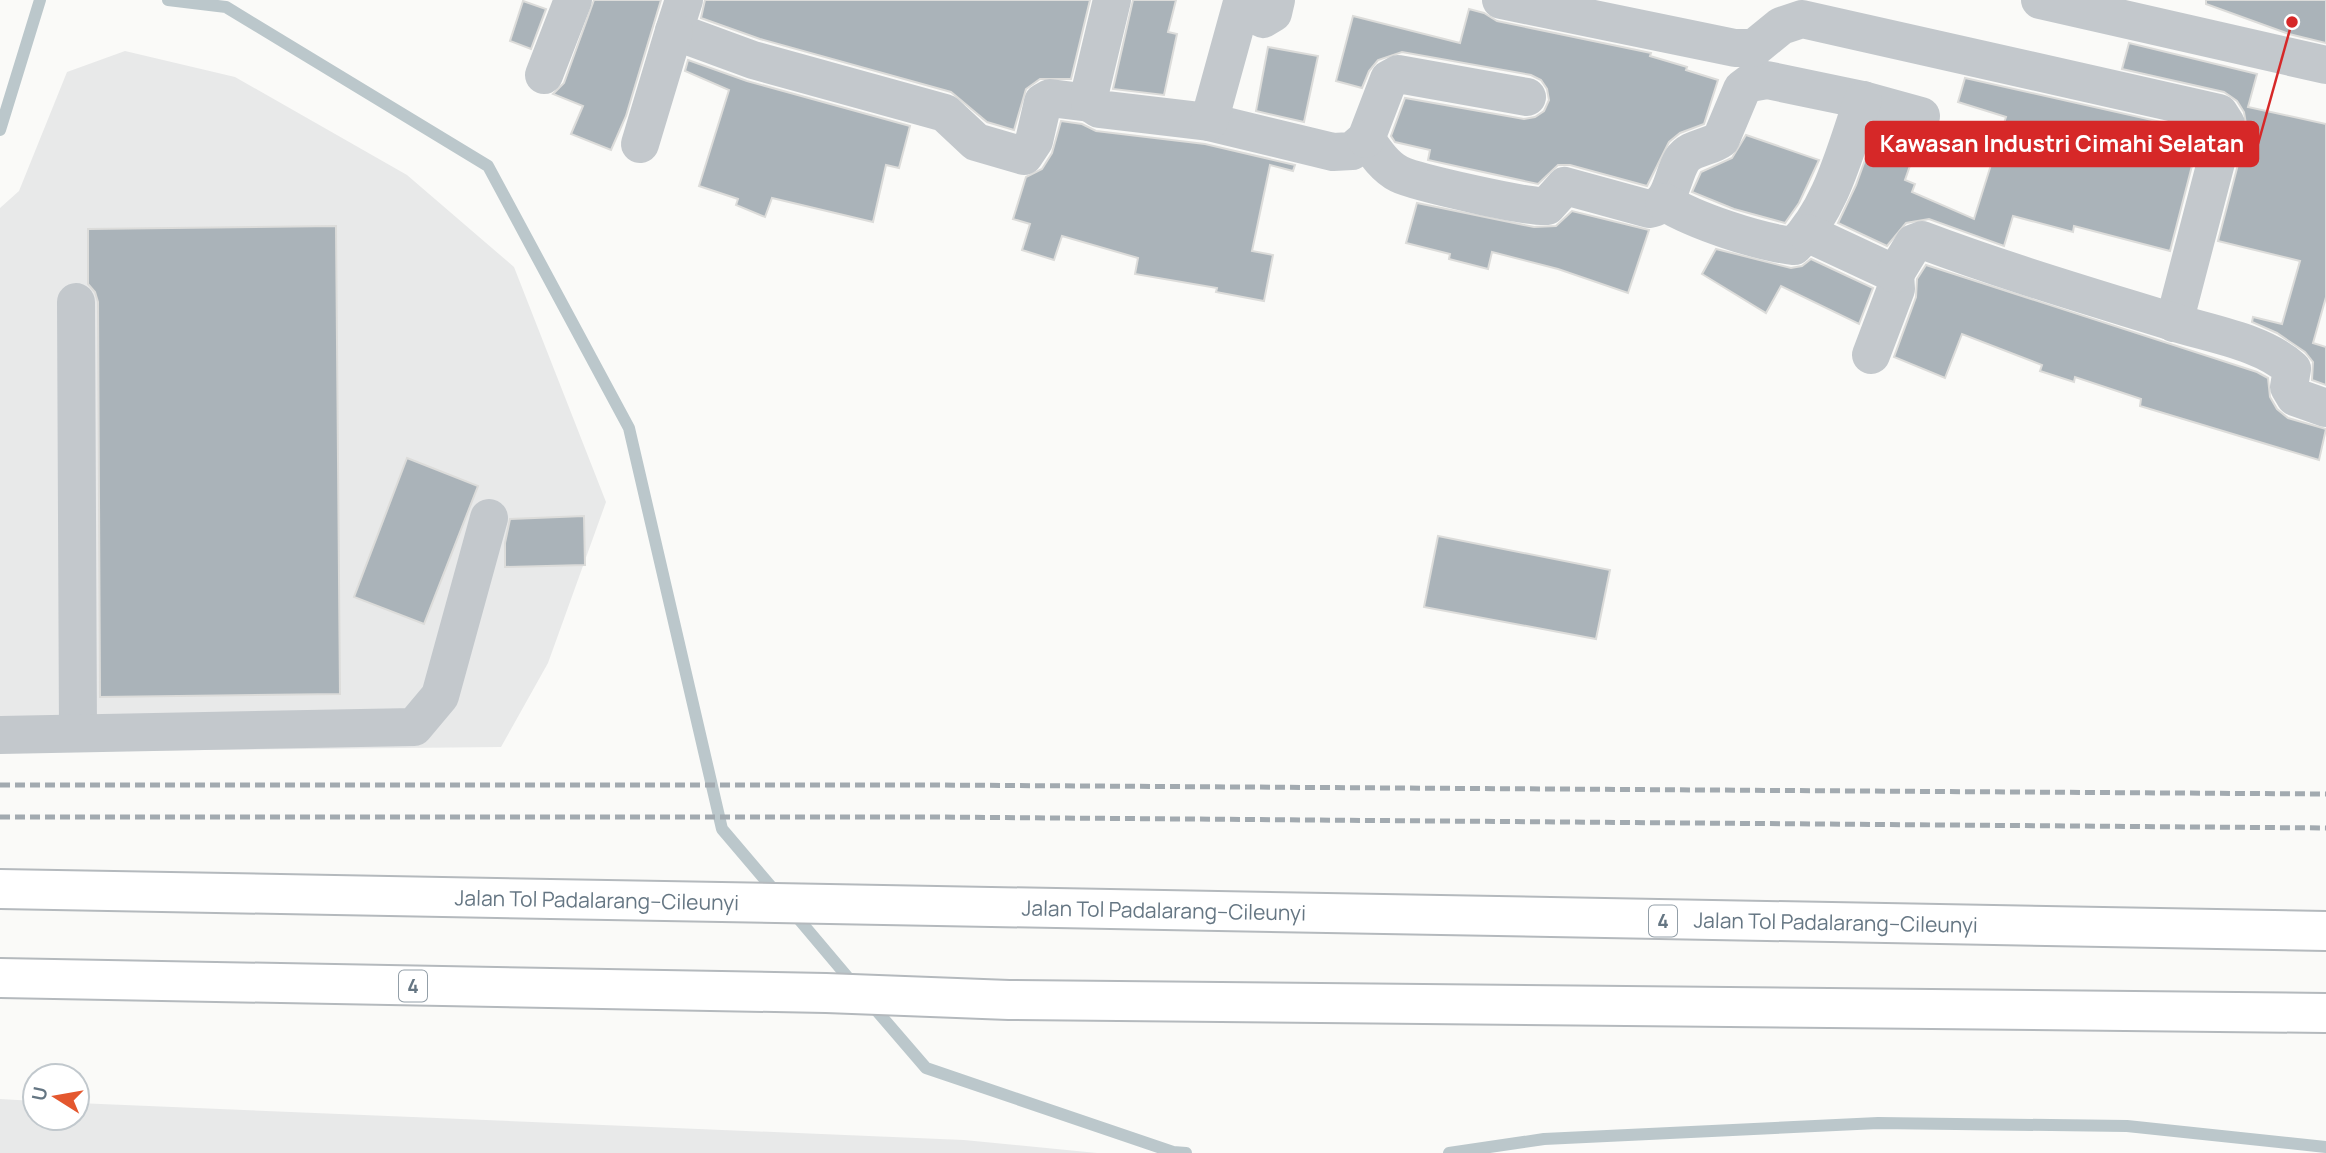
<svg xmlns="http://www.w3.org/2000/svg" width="2326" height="1153" viewBox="0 0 2326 1153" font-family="Manrope,sans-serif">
  <rect width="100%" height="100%" fill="#fafaf8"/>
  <g fill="#e8e9e9">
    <path d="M125,51L235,77L407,175L514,267L606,502L548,663L501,747L0,752V208L19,191L67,72Z"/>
    <path d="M0,1099L35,1101V1118H77V1103L964,1140L1097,1153H0Z"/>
  </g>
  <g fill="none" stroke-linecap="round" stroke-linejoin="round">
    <g stroke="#bbc7cb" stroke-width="12">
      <path d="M168,0L226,7L488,166L629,428L722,829L779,896"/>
      <path d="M0,130L40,0"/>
      <path d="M791,910L856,987"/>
      <path d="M870,1003L926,1068L1173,1152L1186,1153"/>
      <path d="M1449,1153L1544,1139L1878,1123L2127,1126L2326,1147"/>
    </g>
  </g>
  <g fill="#aab3b9" stroke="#dcdcda" stroke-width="2">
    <path d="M594,0H661L626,116L611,150L571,134L583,106L553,94L564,83Z"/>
    <path d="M705,0H1090L1071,79H1040L1026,89L1014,130L987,122L951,92L760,39L701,18Z"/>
    <path d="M1133,0H1176L1168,32L1177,34L1164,95L1113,89Z"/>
    <path d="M2206,0H2326V43L2289,34L2206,4Z"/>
    <path d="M523,1L546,9L531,49L510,41Z"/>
    <path d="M1469,9L1484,13L1497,21L1651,53L1650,56L1687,67L1686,70L1718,80L1704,124L1680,133L1669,142L1647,186L1570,165H1558L1538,184L1428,160L1430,150L1395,142L1391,136L1405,98L1524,119L1535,117L1544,111L1549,100L1547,89L1541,80L1531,75L1402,52L1378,60L1369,71L1362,88L1336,81L1353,16L1460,43Z"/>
    <path d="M2129,43L2257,74L2248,107L2326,124V297L2313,343L2326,347V385L2312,380L2313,362L2305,352L2277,333L2252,322L2253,317L2282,324L2300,261L2218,241L2247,130L2244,112L2237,101L2224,92L2122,69Z"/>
    <path d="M1268,47L1318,56L1304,122L1256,111Z"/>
    <path d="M688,60L747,81L910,126L899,168L886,165L873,222L772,198L765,217L736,205L738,199L699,186L729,90L685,71Z"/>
    <path d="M1965,78L2201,131L2170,251L2074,226L2073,232L2013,216L2004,246L1929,219L1906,223L1887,246L1838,223L1856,185L1877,127L1920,137L1905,180L1915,184L1912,192L1974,219L2006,117L1958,102Z"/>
    <path d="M1061,121L1082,124L1096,131L1205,144L1295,165L1293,171L1270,165L1252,251L1273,255L1264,301L1216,292L1217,288L1135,274L1138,258L1062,236L1054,260L1022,250L1030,224L1013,219L1026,177L1042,169L1052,153Z"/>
    <path d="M1746,135L1819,160L1799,203L1785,223L1734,209L1692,192L1701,172L1732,158Z"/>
    <path d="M1417,203L1534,227L1556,226L1572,211L1649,230L1628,293L1558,269L1492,252L1488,269L1449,259L1450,254L1406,243Z"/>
    <path d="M336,226L340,694L100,697L98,302L95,292L88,284V229Z"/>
    <path d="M1716,249L1791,268L1802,266L1811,259L1873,288L1859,324L1781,286L1766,313L1702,274Z"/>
    <path d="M1926,265L2257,372L2268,378L2270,397L2277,409L2288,418L2326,429L2319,460L2140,406L2141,399L2075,377L2074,382L2040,371L2042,365L1962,334L1945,378L1894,357L1916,297L1917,279Z"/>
    <path d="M407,458L478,486L424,624L354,597Z"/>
    <path d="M584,516L585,565L505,567V543L510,519Z"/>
    <path d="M1438,536L1610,570L1596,639L1424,607Z"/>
  </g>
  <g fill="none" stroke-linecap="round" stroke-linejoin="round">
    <g stroke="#b4b9bd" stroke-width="42">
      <g id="highway">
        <path id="s1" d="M0,889L2326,931"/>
        <path d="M0,978L826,993L1009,1000L2326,1013"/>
      </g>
    </g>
    <g stroke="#c3c8cc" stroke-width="38">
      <path d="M684,0L674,31L753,60L945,113L976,142L1024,156L1034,141L1043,102L1050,98L1090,103"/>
      <path d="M1112,0L1090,92V103L1099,109L1209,122L1333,152L1352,151L1366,139C1375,152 1385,167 1399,174C1415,182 1533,209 1547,206L1565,186L1649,209C1672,205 1671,178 1682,160C1690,147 1709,148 1721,139L1742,89L1750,83L1767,80L1863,100L1921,116"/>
      <path d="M1501,0L1735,48H1754L1781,26L1802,19L2219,113L2226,124L2174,323"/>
      <path d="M2040,0L2326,65"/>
      <path d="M544,75L573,0"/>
      <path d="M1209,122L1241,6L1263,19L1273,13L1276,0"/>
      <path d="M1366,139L1389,79L1398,74L1527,97"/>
      <path d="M640,144L674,31"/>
      <path d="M1664,202C1695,221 1758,242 1794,246C1832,208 1845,150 1863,100"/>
      <path d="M1807,233L1895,274L1896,289L1871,355"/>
      <path d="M1895,274L1914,243L1922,240C2004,271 2089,296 2173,322C2210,334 2263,342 2292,369L2289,387L2295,397L2326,408"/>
      <path d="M76,302L78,732"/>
      <path d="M0,735L414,727L440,696L489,518"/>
    </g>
    <use href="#highway" stroke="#fff" stroke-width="38"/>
    <g stroke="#a2aab0" stroke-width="5" stroke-dasharray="10 5" stroke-linecap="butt">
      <path d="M0,785H932L2326,794"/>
      <path d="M0,817H932L2326,828"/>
    </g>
  </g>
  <g text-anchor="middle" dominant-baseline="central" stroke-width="7" stroke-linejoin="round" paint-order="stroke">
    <g fill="#fff" stroke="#939fa8" stroke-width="2">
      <rect x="1649" y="905.5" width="28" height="31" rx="5"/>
      <rect x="399" y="970.5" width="28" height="31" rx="5"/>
    </g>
    <g font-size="19" font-weight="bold" fill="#657683">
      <text x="1663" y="921">4</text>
      <text x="413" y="986">4</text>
    </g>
    <g font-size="21" fill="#657683" stroke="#fff">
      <text stroke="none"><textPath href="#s1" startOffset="597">Jalan Tol Padalarang–Cileunyi</textPath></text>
      <text stroke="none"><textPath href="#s1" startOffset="1164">Jalan Tol Padalarang–Cileunyi</textPath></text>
      <text stroke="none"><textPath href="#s1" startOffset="1836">Jalan Tol Padalarang–Cileunyi</textPath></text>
    </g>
  </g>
  <path fill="none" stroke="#d62828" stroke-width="2.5" d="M2292 22L2258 144"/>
  <circle fill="#d62828" stroke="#fff" stroke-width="2.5" cx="2292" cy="22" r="7"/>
  <rect fill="#d62828" stroke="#d62828" stroke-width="2.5" x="1866" y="122" width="392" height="44" rx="7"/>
  <g font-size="23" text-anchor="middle" font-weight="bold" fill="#fff">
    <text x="2062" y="152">Kawasan Industri Cimahi Selatan</text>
  </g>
  <g transform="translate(56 1097) rotate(281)"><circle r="33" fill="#ffffff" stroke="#c1c8cd" stroke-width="2"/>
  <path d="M0-5L12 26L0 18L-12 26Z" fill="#e4572e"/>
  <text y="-10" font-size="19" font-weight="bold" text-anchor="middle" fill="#657683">U</text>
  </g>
</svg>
